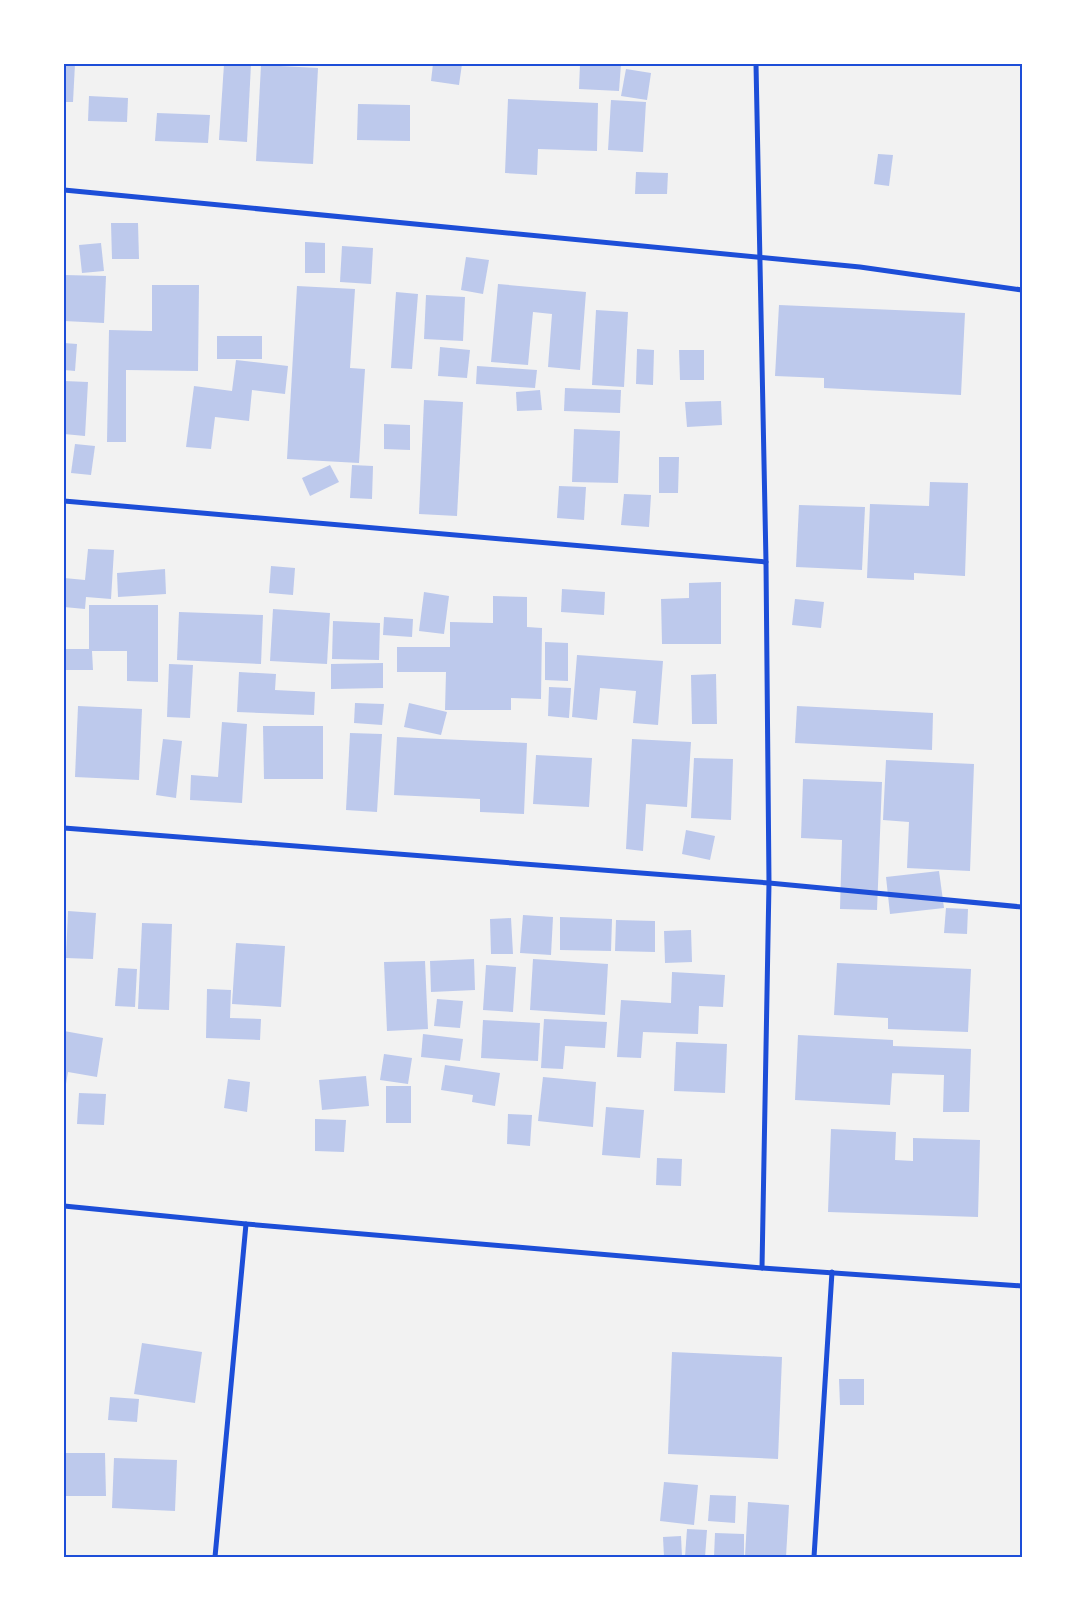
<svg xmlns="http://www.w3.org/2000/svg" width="1086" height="1621" viewBox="0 0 1086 1621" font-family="Commissioner,sans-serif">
  <rect width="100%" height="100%" fill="#f2f2f2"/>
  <g fill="#bdc9ec">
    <path d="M64,64H75L73,102H64Z"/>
    <path d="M224,64H251L247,142L219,140Z"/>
    <path d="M433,64H462L459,85L431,81Z"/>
    <path d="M580,64H621L619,91L579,89Z"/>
    <path d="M261,65L318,68L313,164L256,161Z"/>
    <path d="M626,69L651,73L647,100L621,96Z"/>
    <path d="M89,96L128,98L127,122L88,121Z"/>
    <path d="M508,99L598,103L597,151L538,149L537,175L505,173Z"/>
    <path d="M611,100L646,102L643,152L608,150Z"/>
    <path d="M358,104L410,105V141L357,140Z"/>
    <path d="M157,113L210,115L208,143L155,141Z"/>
    <path d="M878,154L893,155L889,186L874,184Z"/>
    <path d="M636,172L668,173L667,194H635Z"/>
    <path d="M111,223H138L139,259H112Z"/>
    <path d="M305,242L325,243V273H305Z"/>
    <path d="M101,243L104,271L82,273L79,245Z"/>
    <path d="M342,246L373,248L371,284L340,282Z"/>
    <path d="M466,257L489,260L483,294L461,290Z"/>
    <path d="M64,275L106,276L104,323L64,321Z"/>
    <path d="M498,284L586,292L580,370L548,367L552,314L533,312L528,365L491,362Z"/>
    <path d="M152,285H199L198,371L126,370V442H107L109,330L152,331Z"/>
    <path d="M297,286L355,289L350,368L365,369L359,463L287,459Z"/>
    <path d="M396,292L418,294L412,369L391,368Z"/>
    <path d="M426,295L465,297L463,341L424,339Z"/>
    <path d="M779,305L965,313L961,395L824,388V378L775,376Z"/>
    <path d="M596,310L628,312L624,387L592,385Z"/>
    <rect x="217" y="336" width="45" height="23"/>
    <path d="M64,343L77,344L75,371L64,370Z"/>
    <path d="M440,347L470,350L467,378L438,376Z"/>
    <path d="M637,349L654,350L653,385L636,384Z"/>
    <path d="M679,350H704V380H680Z"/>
    <path d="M236,360L288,366L285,394L252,390L249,421L215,417L211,449L186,447L194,386L232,391Z"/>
    <path d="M477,366L537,370L535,388L476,384Z"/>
    <path d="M64,381L88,382L85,436L64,434Z"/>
    <path d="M565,388L621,390L620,413L564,411Z"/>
    <path d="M540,390L542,410L517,411L516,392Z"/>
    <path d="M424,400L463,402L457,516L419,514Z"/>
    <path d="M721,401L722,425L687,427L685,402Z"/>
    <path d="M384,424L410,425V450L384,449Z"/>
    <path d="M574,429L620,431L618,483L572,482Z"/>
    <path d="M75,444L95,446L91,475L71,473Z"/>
    <path d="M659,457H679L678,493H659Z"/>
    <path d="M330,465L339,482L310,496L302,478Z"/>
    <path d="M352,465L373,466L372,499L350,498Z"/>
    <path d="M930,482L968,483L965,576L914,573V580L867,578L870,504L929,506Z"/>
    <path d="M559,486L586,487L584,520L557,518Z"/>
    <path d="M624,494L651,495L649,527L621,525Z"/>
    <path d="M799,505L865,507L862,570L796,567Z"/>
    <path d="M88,549L114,550L111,599L86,597L85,609L64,607V578L85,580Z"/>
    <path d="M271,566L295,568L293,595L269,593Z"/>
    <path d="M165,569L166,594L118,597L117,573Z"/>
    <path d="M721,582V644H662L661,599L689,598V583Z"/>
    <path d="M562,589L605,592L604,615L561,612Z"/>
    <path d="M424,592L449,596L444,634L419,631Z"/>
    <path d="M493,596L527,597V627L542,628L541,699L511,698V710H445L446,672H397V647H450V622L493,623Z"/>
    <path d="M795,599L824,602L821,628L792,625Z"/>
    <path d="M89,605H158V682L127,681V651H92L93,670H64V649H89Z"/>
    <path d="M273,609L330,613L327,664L270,661Z"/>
    <path d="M179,612L263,615L261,664L177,660Z"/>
    <path d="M384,617L413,619L412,637L383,635Z"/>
    <path d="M333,621L380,623L379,660L332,659Z"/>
    <path d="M545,642L568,643V681L545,680Z"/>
    <path d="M577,655L663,661L658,725L633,723L636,691L600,688L597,720L572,717Z"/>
    <path d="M383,663V688L331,689V664Z"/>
    <path d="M169,664L193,665L190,718L167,717Z"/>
    <path d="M239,672L276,674L275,690L315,692L314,715L237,712Z"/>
    <path d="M716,674L717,724H692L691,675Z"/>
    <path d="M549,687L571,688L569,718L548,716Z"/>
    <path d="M355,703L384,704L382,725L354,723Z"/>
    <path d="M409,703L447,712L441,735L404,727Z"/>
    <path d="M78,706L142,709L139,780L75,777Z"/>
    <path d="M797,706L933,713L932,750L795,743Z"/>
    <path d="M222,722L247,724L242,803L190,800L191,775L218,777Z"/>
    <path d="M263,726H323V779H264Z"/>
    <path d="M350,733L382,734L377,812L346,810Z"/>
    <path d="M397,737L527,743L524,814L480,812V799L394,795Z"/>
    <path d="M163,739L182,741L176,798L156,795Z"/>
    <path d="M632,739L691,742L687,807L646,804L643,851L626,849Z"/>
    <path d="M536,755L592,758L589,807L533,804Z"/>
    <path d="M694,758L733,759L731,820L691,818Z"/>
    <path d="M886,760L974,764L970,871L907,868L909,822L883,820Z"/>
    <path d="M803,779L882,782L877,910L840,909L842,840L801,838Z"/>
    <path d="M686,830L715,836L710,860L682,854Z"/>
    <path d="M939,871L944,908L890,914L886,877Z"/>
    <path d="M946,908L968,909L967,934L944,933Z"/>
    <path d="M68,911L96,913L93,959L66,958Z"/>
    <path d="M523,915L553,917L551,955L520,953Z"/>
    <path d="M560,917L612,919L611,951L560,950Z"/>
    <path d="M511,918L513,954H491L490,919Z"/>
    <path d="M616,920L655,921V952L615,951Z"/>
    <path d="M142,923L172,924L169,1010L138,1009Z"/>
    <path d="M691,930L692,962L665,963L664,931Z"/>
    <path d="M236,943L285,946L281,1007L232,1004Z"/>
    <path d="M474,959L475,990L431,992L430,961Z"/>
    <path d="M533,959L608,964L605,1015L530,1010Z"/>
    <path d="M425,961L428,1029L387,1031L384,962Z"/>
    <path d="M837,963L971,969L968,1032L888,1029V1018L834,1015Z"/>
    <path d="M486,965L516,967L513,1012L483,1010Z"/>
    <path d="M118,968L137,969L135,1007L115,1006Z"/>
    <path d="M672,972L725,975L723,1007L699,1006L698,1034L643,1032L641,1058L617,1057L621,1000L671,1003Z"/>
    <path d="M207,989L231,990L230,1018L261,1019L260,1040L206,1038Z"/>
    <path d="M437,999L463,1001L460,1028L434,1026Z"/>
    <path d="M544,1019L607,1022L605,1048L565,1046L563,1069L541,1068Z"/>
    <path d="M483,1020L540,1023L538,1061L481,1058Z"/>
    <path d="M64,1031L103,1038L97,1077L68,1072L65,1090Z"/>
    <path d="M423,1034L463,1039L460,1061L421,1057Z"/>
    <path d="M798,1035L893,1040V1046L971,1049L969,1112H943L944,1075L892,1073L893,1059L890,1105L795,1100Z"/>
    <path d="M676,1042L727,1044L725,1093L674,1091Z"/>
    <path d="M384,1054L412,1058L408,1084L380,1080Z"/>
    <path d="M445,1065L500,1073L495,1106L472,1102L473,1095L441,1090Z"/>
    <path d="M366,1076L369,1106L322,1110L319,1080Z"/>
    <path d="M543,1077L596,1082L593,1127L538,1121Z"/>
    <path d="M228,1079L250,1082L247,1112L224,1108Z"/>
    <rect x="386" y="1086" width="25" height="37"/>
    <path d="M79,1093L106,1094L104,1125L77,1124Z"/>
    <path d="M606,1107L644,1110L640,1158L602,1155Z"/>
    <path d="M508,1114L532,1115L530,1146L507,1144Z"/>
    <path d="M315,1119L346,1120L344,1152L315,1151Z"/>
    <path d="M831,1129L896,1132L895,1160L913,1161V1138L980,1140L978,1217L828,1212Z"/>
    <path d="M657,1158L682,1159L681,1186L656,1185Z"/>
    <path d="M142,1343L202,1352L195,1403L134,1394Z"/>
    <path d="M672,1352L782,1357L778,1459L668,1454Z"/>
    <path d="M839,1379H864V1405H840Z"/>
    <path d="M110,1397L139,1399L137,1422L108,1420Z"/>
    <path d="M64,1453H105L106,1496H64Z"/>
    <path d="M114,1458L177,1460L175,1511L112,1508Z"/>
    <path d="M664,1482L698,1485L694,1525L660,1521Z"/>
    <path d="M710,1495L736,1496L735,1523L708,1521Z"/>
    <path d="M748,1502L789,1505L786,1557H745Z"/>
    <path d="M687,1529L707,1530L705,1557H685Z"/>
    <path d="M715,1533L744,1534V1557H714Z"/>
    <path d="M681,1536L682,1557H664L663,1537Z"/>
  </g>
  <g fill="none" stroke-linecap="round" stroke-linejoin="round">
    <g stroke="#1d4ed8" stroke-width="5">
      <path d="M756,64L766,562L769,883L762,1268"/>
      <path d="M64,190L860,267L1022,290"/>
      <path d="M64,501L766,562"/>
      <path d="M64,828L769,883L1022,907"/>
      <path d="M64,1206L246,1224L762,1268L1022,1286"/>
      <path d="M215,1557L246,1224"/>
      <path d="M814,1557L832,1272"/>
    </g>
  </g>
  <rect width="1086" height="1621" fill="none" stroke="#ffffff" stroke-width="130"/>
  <rect x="65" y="65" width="956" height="1491" fill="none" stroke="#1d4ed8" stroke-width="2"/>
</svg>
